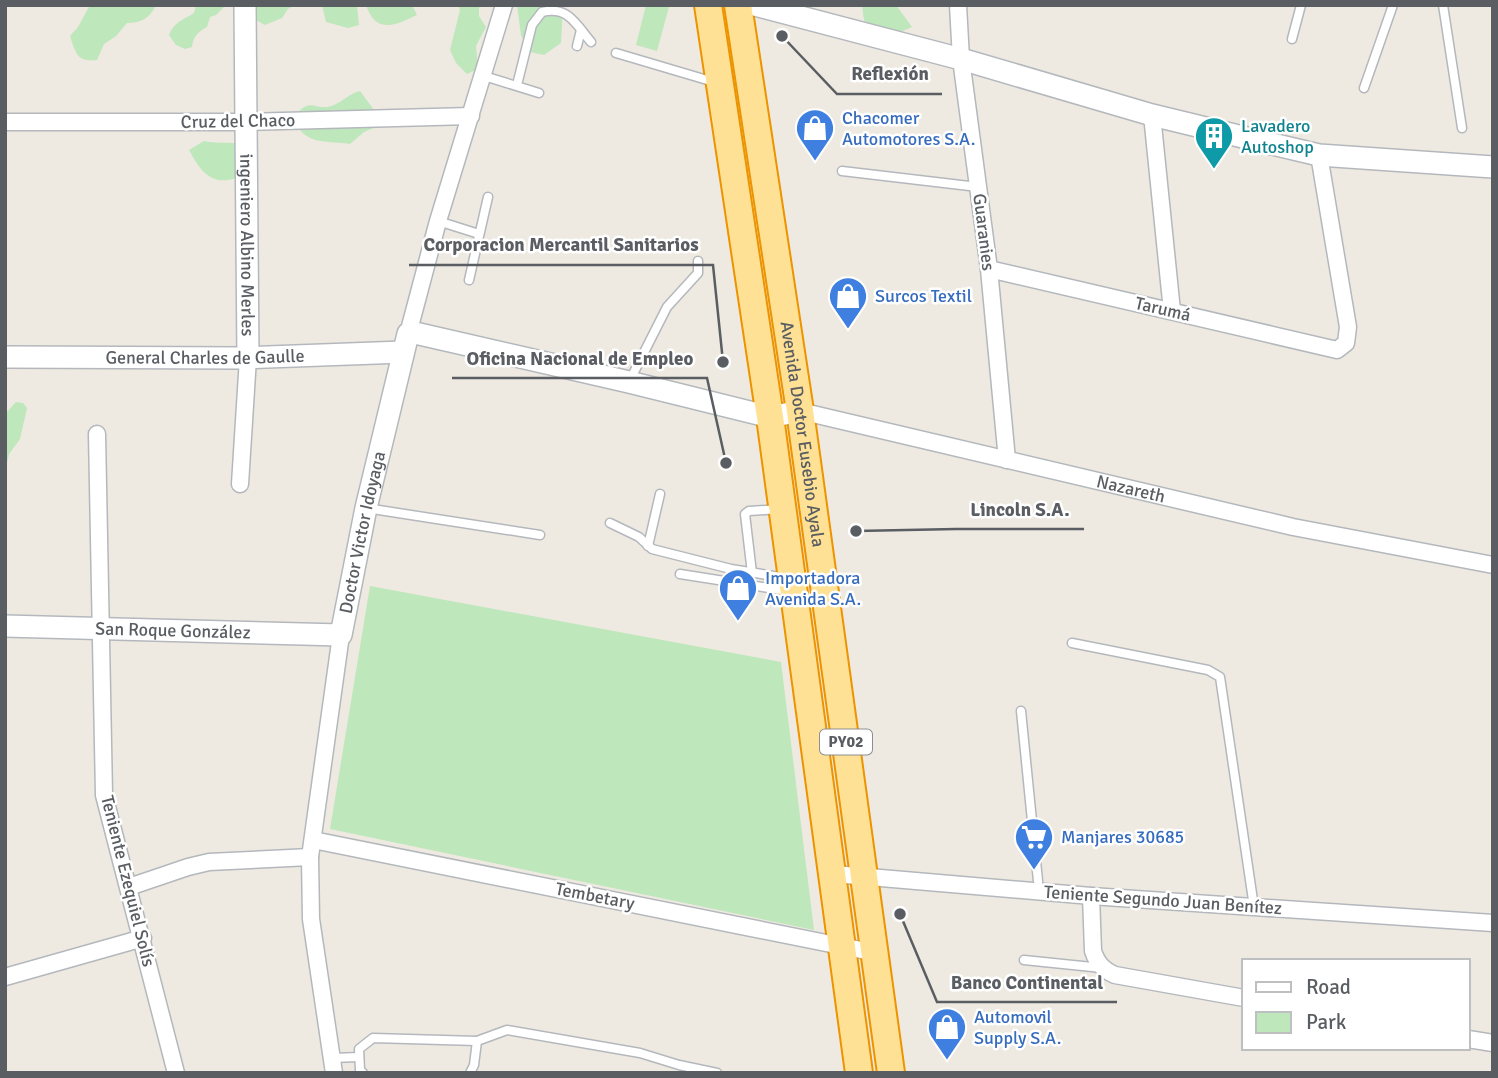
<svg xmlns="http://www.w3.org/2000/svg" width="1498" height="1078" viewBox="0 0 1498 1078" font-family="Signika,sans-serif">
  <rect width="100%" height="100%" fill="#eeeae1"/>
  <g fill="#bee7bb">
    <path d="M90,5H156C150,18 141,23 127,23L116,36L104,44L97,60C77,62 76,54 70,36L78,27Z"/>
    <path d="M196,5H226L216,15L210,17L207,27C198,32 193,36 192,47L185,49L176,45L169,35C174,22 183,20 194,13Z"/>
    <path d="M248,5H295L288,9L282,18L265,25L254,19Z"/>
    <path d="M322,5H357L359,25L348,28L326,22Z"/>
    <path d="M366,5H412L417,15C396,25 376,35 366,5Z"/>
    <path d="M458,5H482L479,8V16L486,27L476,46L478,69L467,74L456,63L450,50L460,10Z"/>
    <path d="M517,5H563L561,43L544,55L530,52L521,35Z"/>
    <path d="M646,5L669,7L657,51L636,45Z"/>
    <path d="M862,5H896L912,27C897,34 875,40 865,22C863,18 863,10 862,5Z"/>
    <path d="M728,39L730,40L777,382L726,40Z"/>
    <path d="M360,91L377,114L376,127L364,132L350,144C323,140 304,146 293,117C313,94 314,113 334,105C344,101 348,94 360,91Z"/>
    <path d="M204,141C227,146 241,136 258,157L254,171C220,187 207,184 189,150Z"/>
    <path d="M16,402L23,403L27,408L20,439L9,454L5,472V414Z"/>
    <path d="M370,586L781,662L814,930L330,829Z"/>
  </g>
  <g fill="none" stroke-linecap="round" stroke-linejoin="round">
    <g stroke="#b4b8bd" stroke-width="11">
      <g id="service">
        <path d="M1443,5L1462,128"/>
        <path d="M1292,39L1301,5"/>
        <path d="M577,46L581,30"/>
        <path d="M616,53L714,82"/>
        <path d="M484,76L539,93"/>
        <path d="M517,85L532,25L542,12C568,6 575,23 591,42"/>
        <path d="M1364,88L1393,5"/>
        <path d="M842,171L978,187"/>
        <path d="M438,221L479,234"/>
        <path d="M469,280L488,197"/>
        <path d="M629,382L667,307L698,273V261"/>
        <path d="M366,508L540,535"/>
        <path d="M610,523L639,537L652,549L731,569L786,578"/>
        <path d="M648,546L660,494"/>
        <path d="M752,573L745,514L749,511L780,509"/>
        <path d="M680,574L788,591"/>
        <path d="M1072,643L1208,670L1220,677L1254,907"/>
        <path d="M1021,711L1039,891"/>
        <path d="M1024,960L1102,968"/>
        <path d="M332,1058L359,1057"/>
        <path d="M363,1073L360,1070L359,1049L373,1038L477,1041L507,1030L640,1053L679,1065L717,1073"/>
        <path d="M470,1073L474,1065L477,1041"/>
      </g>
    </g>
    <g stroke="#b4b8bd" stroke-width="19">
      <g id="minor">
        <path d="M958,5L961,59L989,269L1007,460"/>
        <path d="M1152,115L1172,311"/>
        <path d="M5,122H245L471,116"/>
        <path d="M989,269L1337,350L1346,343L1348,327L1319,155"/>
        <path d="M408,334L438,221L504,5"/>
        <path id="s1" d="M800,411L1293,527L1493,565"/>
        <path d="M97,434L104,795L176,1073"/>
        <path d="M240,484L248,358"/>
        <path d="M313,840L876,953"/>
        <path d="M834,874L1091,896L1493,923"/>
        <path d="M129,887L188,867L209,862L310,857"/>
        <path d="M1091,896L1093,951C1097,963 1103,970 1115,975L1244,998"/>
        <path d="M5,977L143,938"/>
        <path d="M1468,1039L1493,1043"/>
        <path d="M334,1073L311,919L310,857L341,635"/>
      </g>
    </g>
    <g stroke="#b4b8bd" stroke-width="24">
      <g id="tertiary">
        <path id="s2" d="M245,5L248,358"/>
        <path d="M755,5L961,59L1152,115L1272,144L1319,155L1493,167"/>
        <path id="s3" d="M5,357L241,358L403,352"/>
        <path id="s4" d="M5,626L341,635L366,508L408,334L415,333L629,382L770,417L800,411"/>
      </g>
    </g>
    <g stroke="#ee9300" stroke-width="30">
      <g id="trunk">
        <path d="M708,5L770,417L859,1073"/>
        <path id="s5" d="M738,5L800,411L891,1073"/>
      </g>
    </g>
    <use href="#service" stroke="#fff" stroke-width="8"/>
    <use href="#minor" stroke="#fff" stroke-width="16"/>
    <use href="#tertiary" stroke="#fff" stroke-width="21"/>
    <use href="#trunk" stroke="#ffe195" stroke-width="26"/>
  </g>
  <defs>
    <g id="shop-pin" transform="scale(2.0125)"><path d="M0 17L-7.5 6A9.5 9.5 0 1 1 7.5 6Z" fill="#3f7fe0" stroke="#fff"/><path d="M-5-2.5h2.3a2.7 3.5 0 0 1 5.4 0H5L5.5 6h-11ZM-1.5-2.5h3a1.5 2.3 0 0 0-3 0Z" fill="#fff"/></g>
    <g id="building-pin" transform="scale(2.0125)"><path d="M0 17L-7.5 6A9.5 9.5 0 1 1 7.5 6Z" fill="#0f9aa8" stroke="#fff"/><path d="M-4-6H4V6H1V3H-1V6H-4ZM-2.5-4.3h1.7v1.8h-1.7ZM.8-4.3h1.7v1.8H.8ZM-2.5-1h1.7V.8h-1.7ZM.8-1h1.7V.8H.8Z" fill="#fff"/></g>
    <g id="supermarket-pin" transform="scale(2.0125)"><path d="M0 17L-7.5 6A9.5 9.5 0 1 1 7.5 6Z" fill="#3f7fe0" stroke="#fff"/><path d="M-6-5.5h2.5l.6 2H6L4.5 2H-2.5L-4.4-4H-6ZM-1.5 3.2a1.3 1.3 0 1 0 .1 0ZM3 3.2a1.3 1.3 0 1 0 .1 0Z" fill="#fff"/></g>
  </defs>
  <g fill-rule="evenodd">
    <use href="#shop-pin" x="815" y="128"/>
    <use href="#building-pin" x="1214" y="136"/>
    <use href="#shop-pin" x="848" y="296"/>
    <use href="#shop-pin" x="738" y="588"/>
    <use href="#supermarket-pin" x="1034" y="837"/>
    <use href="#shop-pin" x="947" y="1027"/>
  </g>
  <g text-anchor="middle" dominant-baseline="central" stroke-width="5" stroke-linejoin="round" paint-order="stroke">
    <rect fill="#fff" stroke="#8c8e92" stroke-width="2" x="820" y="729.5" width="52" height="25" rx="5"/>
    <g font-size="16" font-weight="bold" fill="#5a5e63">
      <text x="846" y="742">PY02</text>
    </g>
    <g font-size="18" fill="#366cbe" stroke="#fff" text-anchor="start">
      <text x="842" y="118">Chacomer<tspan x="842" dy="21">Automotores S.A.</tspan></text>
      <text x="875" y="296">Surcos Textil</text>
      <text x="765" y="578">Importadora<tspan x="765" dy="21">Avenida S.A.</tspan></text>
      <text x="1061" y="837">Manjares 30685</text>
      <text x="974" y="1017">Automovil<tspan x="974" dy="21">Supply S.A.</tspan></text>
    </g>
    <g font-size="18" fill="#5a5e63" stroke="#fff">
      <text transform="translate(238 121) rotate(-1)">Cruz del Chaco</text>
      <text transform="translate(984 232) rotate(83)">Guaranies</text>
      <text stroke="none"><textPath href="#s2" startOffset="240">ingeniero Albino Merles</textPath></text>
      <text transform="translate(1163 309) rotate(13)">Tarumá</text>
      <text stroke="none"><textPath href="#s3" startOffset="200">General Charles de Gaulle</textPath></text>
      <text stroke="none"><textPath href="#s5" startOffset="434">Avenida Doctor Eusebio Ayala</textPath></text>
      <text stroke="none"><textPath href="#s1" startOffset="340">Nazareth</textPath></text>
      <text stroke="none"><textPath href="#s4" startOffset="441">Doctor Victor Idoyaga</textPath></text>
      <text stroke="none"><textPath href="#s4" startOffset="168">San Roque González</textPath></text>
      <text transform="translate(128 881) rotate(76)">Teniente Ezequiel Solís</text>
      <text transform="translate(595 896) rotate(11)">Tembetary</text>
      <text transform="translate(1163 900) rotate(4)">Teniente Segundo Juan Benítez</text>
    </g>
    <g font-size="18" fill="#0d838f" stroke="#fff" text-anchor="start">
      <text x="1241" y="126">Lavadero<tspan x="1241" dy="21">Autoshop</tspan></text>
    </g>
  </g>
  <path fill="none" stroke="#5a5e63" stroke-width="2.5" d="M782 36L837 94H942M723 362L713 265H409M726 463L707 378H452M856 531L956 529H1084M900 914L937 1002H1117"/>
  <g fill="#5a5e63" stroke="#fff" stroke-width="2.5">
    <circle cx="782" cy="36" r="7"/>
    <circle cx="723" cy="362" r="7"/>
    <circle cx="726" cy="463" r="7"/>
    <circle cx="856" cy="531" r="7"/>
    <circle cx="900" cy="914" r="7"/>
  </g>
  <g font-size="19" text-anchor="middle" font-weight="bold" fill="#5a5e63" stroke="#fff" stroke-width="5" stroke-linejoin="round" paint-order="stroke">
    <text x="890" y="80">Reflexión</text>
    <text x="561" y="251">Corporacion Mercantil Sanitarios</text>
    <text x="580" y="365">Oficina Nacional de Empleo</text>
    <text x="1020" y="516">Lincoln S.A.</text>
    <text x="1027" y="989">Banco Continental</text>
  </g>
  <rect width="1498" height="1078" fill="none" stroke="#5a5e63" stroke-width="14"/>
  <rect x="1242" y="959" width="228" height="91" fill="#ffffff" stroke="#bdbfc1" stroke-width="2"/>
  <rect x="1256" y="982" width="35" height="10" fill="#ffffff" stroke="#bdbfc1" stroke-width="2"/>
  <text x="1306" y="994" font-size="21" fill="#5a5e63">Road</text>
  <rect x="1256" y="1012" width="35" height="21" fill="#bee7bb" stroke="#bdbfc1" stroke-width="2"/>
  <text x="1306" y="1029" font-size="21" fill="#5a5e63">Park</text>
</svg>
